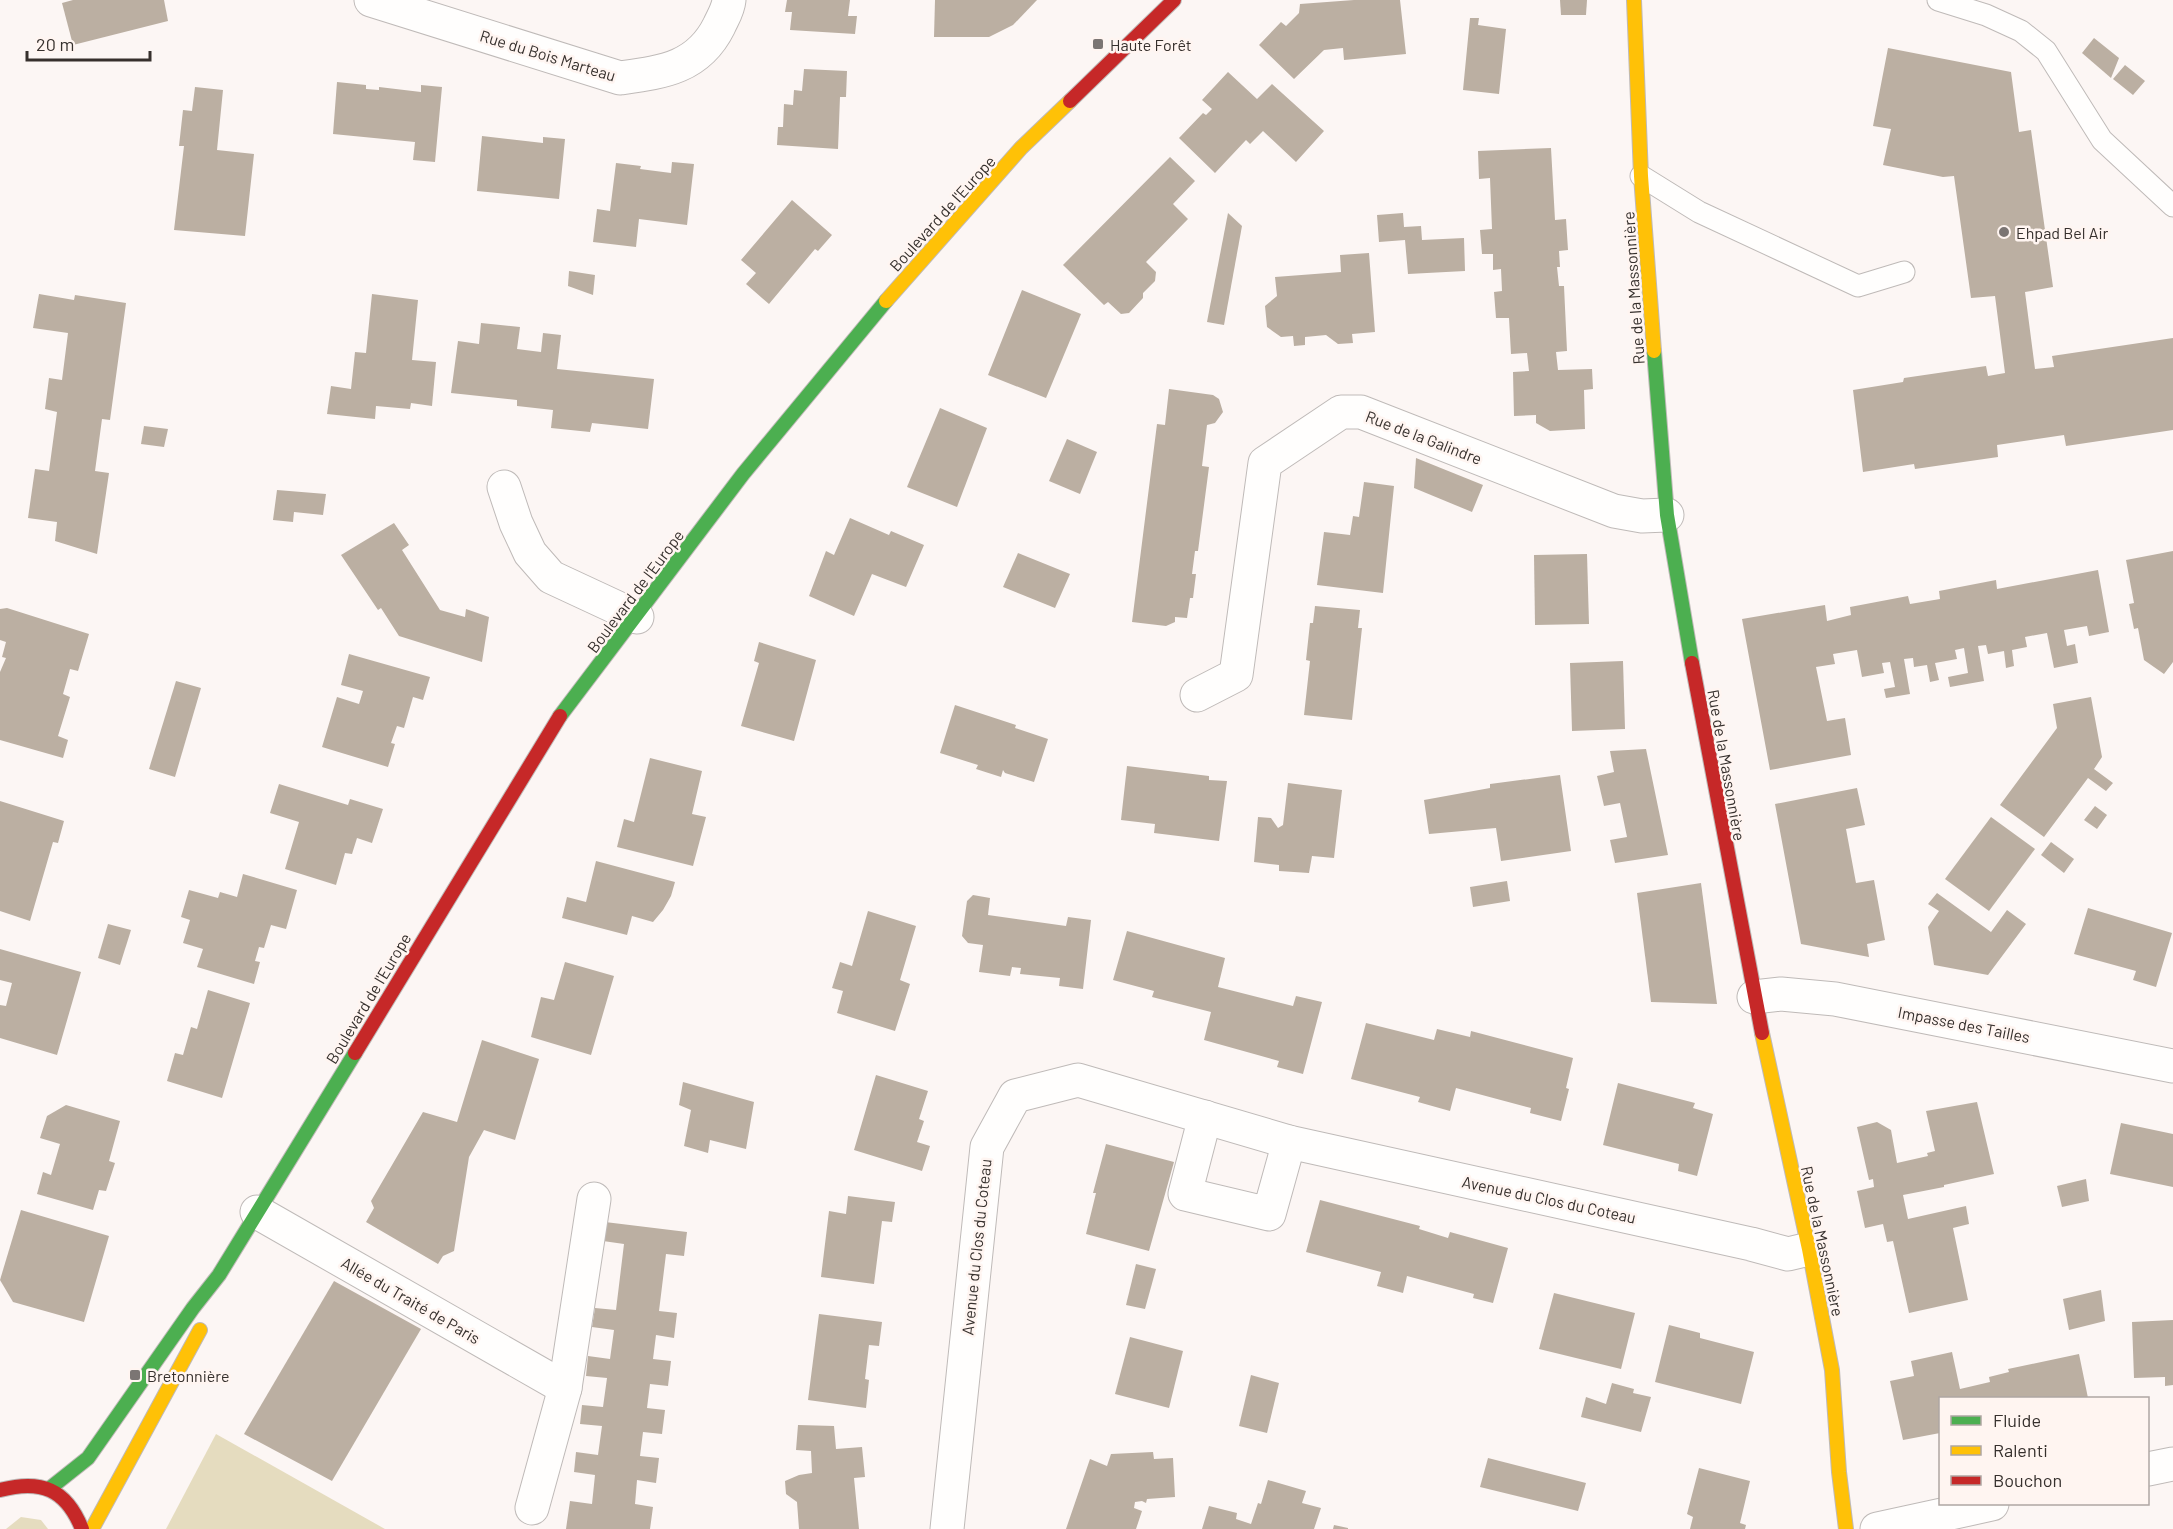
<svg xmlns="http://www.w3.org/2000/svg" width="2173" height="1529" viewBox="0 0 2173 1529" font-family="Barlow,sans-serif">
  <rect width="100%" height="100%" fill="#fcf6f4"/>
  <g fill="#e5dcbf">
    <path d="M216,1434L385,1529H166Z"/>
    <path d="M21,1517L41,1520L48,1529H6Z"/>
  </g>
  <g fill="#bbafa2">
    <path d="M73,0H164L168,21L73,45L62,3Z"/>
    <path d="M787,0H850L848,16H857L855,34L790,30L792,12H785Z"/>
    <path d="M935,0H1037L1013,25L989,37H934Z"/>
    <path d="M1354,0H1400L1406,54L1344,60L1343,48L1324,50L1294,79L1259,45L1281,22L1286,26L1299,13L1300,4Z"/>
    <path d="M1560,0H1587L1586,15H1561Z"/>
    <path d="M1470,18H1479L1478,25L1506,29L1499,94L1463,90Z"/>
    <path d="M2094,38L2119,58L2111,78L2082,53Z"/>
    <path d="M1888,48L2011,72L2019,132L2031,130L2053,287L2025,292L2035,369L2054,367L2052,356L2173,338V430L2066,446L2064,435L1997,445L1998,457L1915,469L1914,464L1863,472L1853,390L1903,382L1904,378L1986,366L1988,376L2005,373L1995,296L1971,298L1954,176L1943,177L1883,165L1891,129L1873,126Z"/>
    <path d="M2125,65L2145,81L2133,95L2113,79Z"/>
    <path d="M804,69L847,71L846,97H840L838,149L777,145L778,127H783L784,104L793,105L794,90L802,91Z"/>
    <path d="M1228,72L1257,99L1272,84L1324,131L1296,162L1263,131L1250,144L1246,140L1215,173L1179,138L1203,113L1206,115L1212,109L1202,100Z"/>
    <path d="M337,82L366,85V89L379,90V87L421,92V85L442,87L435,162L413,160L415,142L333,134Z"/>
    <path d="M195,87L223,90L217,150L254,154L245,236L174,230L184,146H179L183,110L192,111Z"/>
    <path d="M482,136L543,143V137L565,139L559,199L477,191Z"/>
    <path d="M1551,148L1555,220L1566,219L1568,250L1559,251L1560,267H1557L1559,286H1564L1567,351L1556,352L1558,370L1592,369L1593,389L1584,390L1585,429L1550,431L1536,423V415L1514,416L1513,372L1529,371L1527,353L1511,354L1509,318H1496L1494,292L1502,291L1501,269L1493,270V254H1482L1480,230L1492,229L1490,178L1479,179L1478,151Z"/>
    <path d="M1170,157L1195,181L1173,204L1188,219L1146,262L1156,272L1155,281L1143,293V298L1129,313L1121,314L1108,302L1104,305L1063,265Z"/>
    <path d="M672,162L694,164L687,225L639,219L636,247L593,242L597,209L610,211L616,163L641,166L640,169L671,173Z"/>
    <path d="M792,200L832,235L818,251L815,249L769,304L746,284L756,273L741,260Z"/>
    <path d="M1228,213L1242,226L1224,325L1207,322Z"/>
    <path d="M1403,213L1404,227L1421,226L1422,240L1464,238L1465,271L1408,274L1405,240L1379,242L1377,215Z"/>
    <path d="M1369,253L1375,332L1352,334L1353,343L1338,344L1326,335L1305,337V345L1294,346L1293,336L1281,337L1267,327L1265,306L1277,296L1275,277L1341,272L1340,255Z"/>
    <path d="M569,271L595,275L593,295L568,286Z"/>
    <path d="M1022,290L1081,314L1046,398L988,375Z"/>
    <path d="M39,294L74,300L75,295L126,303L110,420L102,419L95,471L109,473L97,554L55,541L57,522L28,518L35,469L49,471L57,412L45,409L49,378L62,380L68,333L33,328Z"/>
    <path d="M372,294L418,300L412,360L436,362L432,406L411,403L410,409L376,406L375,419L327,414L331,386L351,389L355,352L366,353Z"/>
    <path d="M481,323L520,327L517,349L541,352L543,333L561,335L557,369L654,379L648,429L592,423L590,432L551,428L553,410L517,406V400L451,393L458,341L479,344Z"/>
    <path d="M1169,389L1213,395L1219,399L1223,412L1215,423L1207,425L1202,466L1209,467L1198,551H1195L1192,574H1196L1193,598H1190L1187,618L1175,617V622L1166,626L1132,622L1157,424L1165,425Z"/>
    <path d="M940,408L987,428L957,507L907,487Z"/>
    <path d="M144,426L168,429L164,447L141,444Z"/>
    <path d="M1067,439L1097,452L1080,494L1049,481Z"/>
    <path d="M1416,458L1483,485L1472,512L1414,488Z"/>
    <path d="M1364,482L1394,486L1383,593L1317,585L1324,532L1350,535L1353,516L1359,517Z"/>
    <path d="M277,490L326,494L323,515L294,512L293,522L273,520Z"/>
    <path d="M850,518L889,535L891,531L924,545L906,587L872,574L854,616L809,596L826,551L834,555Z"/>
    <path d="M394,523L409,545L402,550L440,610L465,617L466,609L489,617L482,662L399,636L381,608L378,610L341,555Z"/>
    <path d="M2173,551V662L2164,674L2144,660L2138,628L2134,629L2129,604L2134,603L2126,560Z"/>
    <path d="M1018,553L1070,574L1055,608L1003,587Z"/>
    <path d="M1587,554L1589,624L1535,625L1534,555Z"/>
    <path d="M2098,570L2109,632L2089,636L2087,626L2064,630L2067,646L2075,644L2078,663L2054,668L2047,633L2025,637L2027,647L2012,650L2014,666L2006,668L2004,651L1988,654L1986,645L1978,646L1984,681L1950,687L1948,677L1968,673L1964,648L1955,650L1957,659L1935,663L1939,680L1930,682L1927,665L1914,667L1913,658L1904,659L1910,694L1886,698L1884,689L1895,687L1890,662L1882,663L1884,673L1862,677L1857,650L1833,654L1835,664L1816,667L1827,721L1845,718L1851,755L1770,770L1742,619L1825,605L1827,621L1851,615L1850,607L1908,596L1910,604L1940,599L1939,591L1996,580L1997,589Z"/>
    <path d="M1315,606L1360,610L1358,628H1362L1352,720L1304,715L1310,661L1306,660L1310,623H1313Z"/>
    <path d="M7,608L89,634L78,671L70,669L63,694L70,697L58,736L68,740L63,758L0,740V672L6,658L2,657L6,642L0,640V609Z"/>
    <path d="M759,642L816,660L794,741L741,726L759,663L754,661Z"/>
    <path d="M349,654L430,677L423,700L413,697L404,728L397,726L391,743L395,744L388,767L322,747L337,697L359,704L363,691L341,685Z"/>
    <path d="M1623,661L1625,729L1572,731L1570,663Z"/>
    <path d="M176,681L201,688L175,777L149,769Z"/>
    <path d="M2091,697L2102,757L2094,769L2113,783L2106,791L2088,778L2044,837L2000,805L2057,728L2053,704Z"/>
    <path d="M955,705L1016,725L1015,728L1048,739L1034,782L1005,773L1003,770L1001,777L976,769L978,765L940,753Z"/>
    <path d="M1646,749L1668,855L1615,863L1610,840L1627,837L1620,803L1604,806L1597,776L1614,772L1610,751Z"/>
    <path d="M650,758L702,771L692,814L706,817L693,866L617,847L624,819L634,822Z"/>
    <path d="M1127,766L1209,776V780L1227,781L1219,841L1154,833L1155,824L1121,820Z"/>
    <path d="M1560,775L1571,851L1501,861L1496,828L1429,834L1424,800L1490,788V784Z"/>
    <path d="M1288,783L1342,790L1334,858L1312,856L1309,873L1279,871V865L1254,862L1258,817L1271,818L1278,828L1283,825Z"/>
    <path d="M279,784L348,805L350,799L383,809L372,843L357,838L352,854L345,853L336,885L285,869L299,822L270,813Z"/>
    <path d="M1857,788L1865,825L1846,829L1856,883L1874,880L1885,940L1867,944L1869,957L1801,944L1775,804Z"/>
    <path d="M0,801L64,821L58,843L53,842L30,921L0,911Z"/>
    <path d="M2095,806L2107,815L2097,829L2084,820Z"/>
    <path d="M1991,817L2035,849L1989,911L1945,879Z"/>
    <path d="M2051,842L2074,859L2064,873L2041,855Z"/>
    <path d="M596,861L675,882L671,896L663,910L653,922L632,916L627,935L562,918L567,897L586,902Z"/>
    <path d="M243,874L297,890L286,929L271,925L264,948L259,947L255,961L260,962L254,984L197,967L203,949L183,943L190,920L181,917L189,890L218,898L220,892L237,897Z"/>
    <path d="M1507,881L1510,901L1473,907L1470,887Z"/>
    <path d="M1701,883L1717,1004L1651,1002L1637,893Z"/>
    <path d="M1937,893L1991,932L2007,910L2026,924L1988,975L1934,965L1928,927L1939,911L1928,904Z"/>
    <path d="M973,895L990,898L988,915L1066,926L1068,917L1091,920L1083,989L1059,986L1060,978L1020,974L1021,968L1012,967L1010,976L979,972L983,945L968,943L962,936L967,901Z"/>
    <path d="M2088,908L2172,933L2156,987L2133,980L2136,971L2074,954Z"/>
    <path d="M868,911L916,926L900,980L910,984L895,1031L837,1013L843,991L832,988L840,962L852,966Z"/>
    <path d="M108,924L131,930L120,965L98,958Z"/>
    <path d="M1127,931L1225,958L1218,987L1293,1006L1296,996L1322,1002L1303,1074L1277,1067L1279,1061L1204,1040L1211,1012L1152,997L1154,991L1113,980Z"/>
    <path d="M0,949L81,972L57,1055L0,1038V1005L6,1006L12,983L0,980Z"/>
    <path d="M565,962L614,976L591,1055L531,1037L541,997L554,1000Z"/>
    <path d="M208,990L250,1003L222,1098L167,1081L175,1053L183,1055L191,1027L197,1029Z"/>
    <path d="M1366,1023L1434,1040L1437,1029L1470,1037L1471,1031L1573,1058L1566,1088L1569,1089L1561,1121L1530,1113L1531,1108L1456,1088L1450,1111L1418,1102L1420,1097L1351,1079Z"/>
    <path d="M482,1040L539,1059L515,1140L484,1130L469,1157L454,1251L443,1256L438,1264L366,1222L374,1208L371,1201L423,1112L457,1122Z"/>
    <path d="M876,1075L928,1091L919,1119L924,1121L917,1142L930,1146L922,1171L854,1150Z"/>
    <path d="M683,1082L754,1102L746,1149L710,1140L708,1153L684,1146L691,1110L679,1105Z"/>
    <path d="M1618,1083L1695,1103L1693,1108L1713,1114L1697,1176L1678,1171L1679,1164L1603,1145Z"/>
    <path d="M1977,1102L1994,1174L1944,1185V1187L1903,1195L1908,1219L1966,1206L1969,1224L1953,1228L1968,1300L1909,1313L1893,1241L1887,1242L1883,1224L1865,1228L1857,1191L1874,1187L1873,1179L1869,1180L1857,1127L1877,1122L1891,1130L1897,1163L1928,1156L1927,1153L1935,1151L1926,1111Z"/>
    <path d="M66,1105L120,1121L109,1161L115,1163L106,1191L99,1190L93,1210L37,1194L43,1172L51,1175L60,1144L40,1138L47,1116Z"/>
    <path d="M2121,1123L2173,1134V1187L2110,1174Z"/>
    <path d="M1106,1144L1174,1162L1149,1251L1086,1234L1096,1193H1093Z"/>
    <path d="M2086,1179L2089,1201L2062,1207L2057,1186Z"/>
    <path d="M848,1196L895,1202L892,1222L882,1221L874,1284L821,1277L829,1211L846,1214Z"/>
    <path d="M1320,1200L1420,1226L1419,1229L1448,1238L1450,1232L1508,1248L1493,1303L1473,1298L1474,1294L1407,1276L1403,1293L1377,1286L1381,1272L1306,1252Z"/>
    <path d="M21,1210L109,1236L84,1322L13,1302L0,1280Z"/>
    <path d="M605,1222L687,1232L684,1256L666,1254L659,1311L677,1313L674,1338L656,1335L653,1359L671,1361L668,1386L650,1384L647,1408L665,1410L662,1434L643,1432L640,1456L659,1458L656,1483L637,1480L635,1504L653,1507L650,1529H566L570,1501L592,1504L595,1475L574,1472L576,1452L598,1455L602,1426L580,1424L582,1405L603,1407L607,1378L586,1376L588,1356L610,1359L614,1330L592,1327L595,1308L616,1310L624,1244L603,1241Z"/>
    <path d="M1136,1264L1156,1269L1145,1309L1126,1305Z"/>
    <path d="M334,1281L421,1329L332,1481L244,1434Z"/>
    <path d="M2101,1290L2105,1321L2069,1330L2063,1299Z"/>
    <path d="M1554,1293L1635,1313L1621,1369L1539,1349Z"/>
    <path d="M819,1314L882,1322L879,1346L869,1345L865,1379L869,1380L866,1408L808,1400Z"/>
    <path d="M2173,1320V1385L2165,1386V1377L2134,1378L2132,1322Z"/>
    <path d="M1669,1325L1700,1333V1338L1754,1352L1741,1404L1655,1382Z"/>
    <path d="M1130,1337L1183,1351L1169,1408L1115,1394Z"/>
    <path d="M1952,1352L1960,1389L1990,1382L1989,1377L2009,1372L2008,1369L2079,1354L2088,1398H1941L1940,1433L1903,1440L1890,1381L1914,1376L1911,1361Z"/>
    <path d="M1251,1375L1279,1383L1267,1433L1239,1426Z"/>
    <path d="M1612,1383L1634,1389L1633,1393L1651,1397L1641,1432L1581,1417L1586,1397L1606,1404Z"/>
    <path d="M798,1425L834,1426L836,1449L862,1447L865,1477L854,1478L859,1529H799L797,1502L786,1494L785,1481L799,1475L812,1473L811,1451L796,1450Z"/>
    <path d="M1153,1452L1154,1459L1173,1458L1175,1497L1147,1499L1146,1503L1142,1501L1135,1502L1134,1508L1142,1511L1136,1529H1066L1090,1459L1107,1466L1111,1454Z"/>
    <path d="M1488,1458L1586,1483L1578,1511L1480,1487Z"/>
    <path d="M1699,1468L1750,1481L1740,1523L1746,1525L1745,1529H1690L1693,1517L1687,1514Z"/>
    <path d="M1268,1480L1306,1491L1302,1503L1321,1508L1314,1529H1202L1209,1506L1237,1513L1236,1519L1251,1524L1258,1503L1261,1504Z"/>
    <path d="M1334,1525L1348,1528V1529H1333Z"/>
  </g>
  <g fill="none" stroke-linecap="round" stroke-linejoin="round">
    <g stroke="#bfbab8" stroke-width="23">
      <g id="lane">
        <path d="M1938,0L1986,15L2021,31L2046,51L2102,140L2173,206"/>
        <path d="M1641,176L1699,212L1858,286L1904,272"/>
      </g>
    </g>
    <g stroke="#bfbab8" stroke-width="35">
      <g id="street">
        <path d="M371,0L620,78C663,72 698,68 719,26C723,17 728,10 729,0"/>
        <path d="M504,487L516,523L530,553L551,577L637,617"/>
        <path d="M1197,695L1236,675L1265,463L1341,412H1361L1614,511L1642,516L1667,515"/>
        <path d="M1754,997L1781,994L1835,999L2173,1066"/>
        <path d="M1205,1117L1185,1194L1269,1214L1289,1142"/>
        <path d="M257,1212L565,1388"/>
        <path d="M2148,1469L2173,1464"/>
        <path d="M532,1508L565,1388L594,1199"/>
        <path d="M947,1529L987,1147L1015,1096L1078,1080L1289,1142L1751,1244L1788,1254L1809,1249"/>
        <path d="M1877,1529L1992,1504"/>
      </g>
    </g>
    <g stroke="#bfbab8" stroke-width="16">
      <g id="fast">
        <path d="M1654,351L1667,515L1692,663"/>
        <path d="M560,716L743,474L886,301"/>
        <path d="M49,1489L88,1458L193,1308L219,1275L355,1053"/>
      </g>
    </g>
    <g stroke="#bfbab8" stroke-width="16">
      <g id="slow">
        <path d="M1634,0L1641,176L1654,351"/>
        <path d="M886,301L1021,148L1070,101"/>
        <path d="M1762,1033L1809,1249L1832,1370L1839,1472L1846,1529"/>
        <path d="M92,1529L200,1330"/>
      </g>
    </g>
    <g stroke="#bfbab8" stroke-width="16">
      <g id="jam">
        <path d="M1070,101L1174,0"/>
        <path d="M1692,663L1762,1033"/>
        <path d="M355,1053L560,716"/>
        <path d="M0,1490C41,1479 66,1489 82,1529"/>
      </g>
    </g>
    <use href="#lane" stroke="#fffefd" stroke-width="21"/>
    <use href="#street" stroke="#fffefd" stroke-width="33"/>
    <use href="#fast" stroke="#4caf50" stroke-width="14"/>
    <use href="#slow" stroke="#ffc107" stroke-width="14"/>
    <use href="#jam" stroke="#c62828" stroke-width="14"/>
  </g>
  <g fill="#7b7573" stroke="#fff5f1" stroke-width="2">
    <rect x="1092" y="38" width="12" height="12" rx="3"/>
    <circle cx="2004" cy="232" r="6"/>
    <rect x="129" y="1369" width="12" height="12" rx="3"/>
  </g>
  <g text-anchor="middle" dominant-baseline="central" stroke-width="5" stroke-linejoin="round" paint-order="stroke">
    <g font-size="16" fill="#36302d" stroke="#fff5f1" text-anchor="start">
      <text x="1110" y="44">Haute Forêt</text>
      <text x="2016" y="232">Ehpad Bel Air</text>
      <text x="147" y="1375">Bretonnière</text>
    </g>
    <g font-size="16" fill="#36302d" stroke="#fff5f1">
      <text transform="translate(548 55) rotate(17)">Rue du Bois Marteau</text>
      <text transform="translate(942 213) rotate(-48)">Boulevard de l'Europe</text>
      <text transform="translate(1633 288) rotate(-94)">Rue de la Massonnière</text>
      <text transform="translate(1424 437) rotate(21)">Rue de la Galindre</text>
      <text transform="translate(635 591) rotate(-53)">Boulevard de l'Europe</text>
      <text transform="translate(1727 765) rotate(80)">Rue de la Massonnière</text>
      <text transform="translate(368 998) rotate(-59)">Boulevard de l'Europe</text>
      <text transform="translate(1964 1024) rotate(11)">Impasse des Tailles</text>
      <text transform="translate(1549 1199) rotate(12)">Avenue du Clos du Coteau</text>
      <text transform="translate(1823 1241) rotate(78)">Rue de la Massonnière</text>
      <text transform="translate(976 1247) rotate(-84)">Avenue du Clos du Coteau</text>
      <text transform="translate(411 1300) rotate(30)">Allée du Traité de Paris</text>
    </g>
  </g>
  <rect x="1939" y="1397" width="210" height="108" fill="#fff5f1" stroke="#afa6a3" stroke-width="1.5"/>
  <rect x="1951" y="1416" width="30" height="9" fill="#4caf50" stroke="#afa6a3" stroke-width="1.5"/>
  <text x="1993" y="1427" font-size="18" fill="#36302d">Fluide</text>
  <rect x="1951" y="1446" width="30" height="9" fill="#ffc107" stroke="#afa6a3" stroke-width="1.5"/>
  <text x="1993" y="1457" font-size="18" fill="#36302d">Ralenti</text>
  <rect x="1951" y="1476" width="30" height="9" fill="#c62828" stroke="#afa6a3" stroke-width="1.5"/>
  <text x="1993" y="1487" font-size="18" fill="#36302d">Bouchon</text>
  <path d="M27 51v9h123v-9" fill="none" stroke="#36302d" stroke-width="3"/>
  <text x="36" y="51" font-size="18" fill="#36302d" stroke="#fff5f1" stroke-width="4.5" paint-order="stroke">20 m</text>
</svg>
